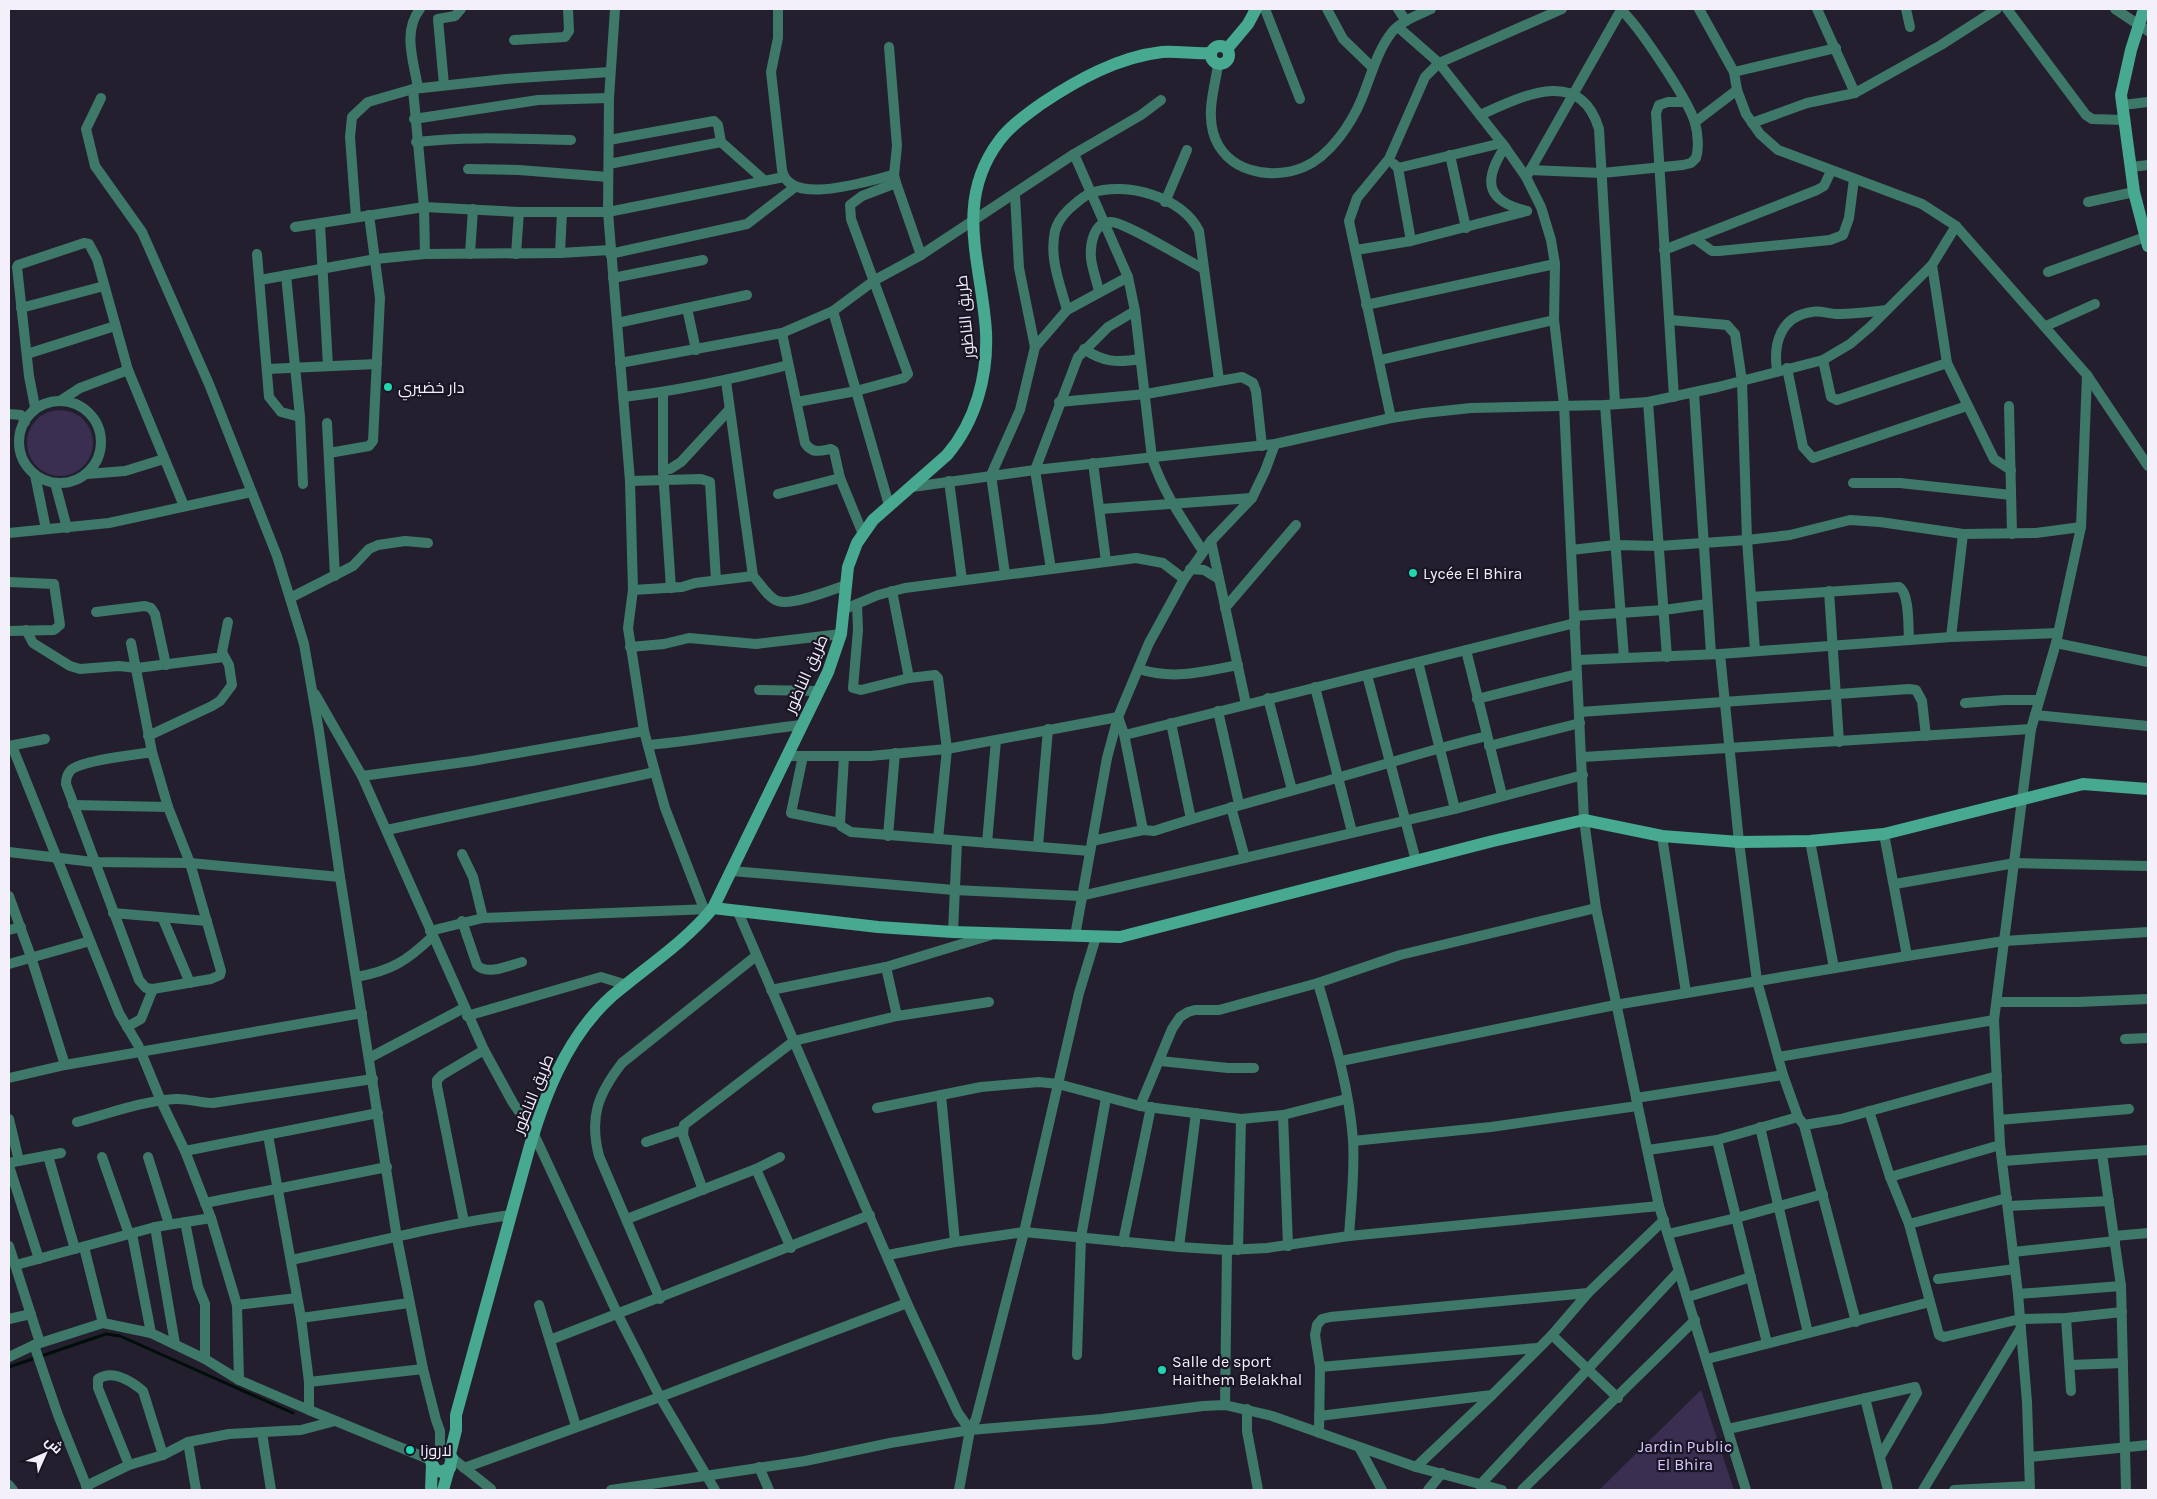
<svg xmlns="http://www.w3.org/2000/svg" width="2157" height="1499" viewBox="0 0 2157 1499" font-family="Karla,Cairo,sans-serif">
  <rect width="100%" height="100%" fill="#241f2f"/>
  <g fill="#3a2e51">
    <circle cx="60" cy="443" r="33"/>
    <path d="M1701,1390L1734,1490H1599Z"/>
  </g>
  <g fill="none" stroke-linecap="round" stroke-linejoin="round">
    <path stroke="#000f09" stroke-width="3" d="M9,1367L106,1334L120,1336L293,1413"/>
    <g stroke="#3e7868" stroke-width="10">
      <path d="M615,9L609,98L608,212L630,481L633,590L628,628L644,731L655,772L665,808L704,909"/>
      <path d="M778,9V38L771,72L782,170C789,208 869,180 894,175L896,183"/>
      <path d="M1265,9L1300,99"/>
      <path d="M1327,9L1343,39L1373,68"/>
      <path d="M1398,9L1406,21"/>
      <path d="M1699,9L1734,72L1737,90L1746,114L1760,134L1778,150L1922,204L1956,226L2087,375L2148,466"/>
      <path d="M1817,9L1855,93L1941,45L1997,9"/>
      <path d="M1906,9L1910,27"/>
      <path d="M2007,9L2086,115L2092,119L2124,120"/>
      <path d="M2115,9L2148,31"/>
      <path d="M1398,27L1439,63L1505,147L1526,177L1541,207L1551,240L1555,264L1554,320L1564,405L1584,820L1596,908L1659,1206L1746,1490"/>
      <path d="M514,40L565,37L569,31L568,9"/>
      <path d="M889,47L897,146L894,175"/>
      <path d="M1218,65C1215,86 1207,110 1213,132C1224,172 1271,181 1304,167C1330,156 1352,123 1362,98C1371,76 1377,51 1392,32C1401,21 1418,15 1431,9"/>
      <path d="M1734,72L1836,48"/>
      <path d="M444,85L438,19L455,16L461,9"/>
      <path d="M418,88C414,62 402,32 420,9"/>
      <path d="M101,98L86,129L95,166L142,232L209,384L277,556L304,644L319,731L340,877L397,1238L423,1369L436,1420L440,1431V1450"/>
      <path d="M2123,105L2148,102"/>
      <path d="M1480,115C1523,96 1580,66 1599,129L1615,403"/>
      <path d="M414,119L538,100L609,98"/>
      <path d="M1695,122L1737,90"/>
      <path d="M1752,123L1807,103L1855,93"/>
      <path d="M609,140L714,121L718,125L721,142L765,181"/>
      <path d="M416,142C469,136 518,139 571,140"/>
      <path d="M1505,147C1483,180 1485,201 1527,211"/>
      <path d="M1074,154L1128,277L1135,311L1152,458C1164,494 1183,520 1203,551"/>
      <path d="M1450,155L1466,228"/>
      <path d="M609,164L721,142"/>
      <path d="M1394,164L1398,168L1411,241"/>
      <path d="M2131,167L2148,165"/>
      <path d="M1398,168L1502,143"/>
      <path d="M468,169L519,170L608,177"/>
      <path d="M1530,170L1602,173L1683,165L1691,163L1696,158C1699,148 1698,133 1695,123C1689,101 1637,23 1620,9"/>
      <path d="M1528,174L1621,10"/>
      <path d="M1015,195L1019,268L1035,347"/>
      <path d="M1165,202L1187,150"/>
      <path d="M2088,202L2134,192"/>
      <path d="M356,217L350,137L352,117L368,102L413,89"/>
      <path d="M320,224L328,366"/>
      <path d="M295,227L424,207L519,212H608L784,177"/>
      <path d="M1694,238L1712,251H1719L1830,240L1843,235L1849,218L1854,179"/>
      <path d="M1356,250L1411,241L1527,211"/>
      <path d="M1664,250L1817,190L1824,186L1831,171"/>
      <path d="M560,253L562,212"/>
      <path d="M257,254L269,397L281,412L300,417"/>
      <path d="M425,254L424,207L413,89L505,79L610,72"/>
      <path d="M470,254L473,209"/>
      <path d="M516,254L519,212"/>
      <path d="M610,254L747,224L795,187"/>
      <path d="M1932,265L1947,363L1994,459L2011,470"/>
      <path d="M2048,272L2148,236"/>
      <path d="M286,275L300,417L303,484"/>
      <path d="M613,278L703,260"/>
      <path d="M260,280L376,259L425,254L560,253L610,250"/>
      <path d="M1099,292C1097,281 1092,269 1091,258C1090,245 1093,222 1111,222C1125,222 1186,260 1204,269"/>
      <path d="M1366,305L1555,264"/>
      <path d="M21,308L104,286"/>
      <path d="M687,308L696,350"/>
      <path d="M1067,310C1060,284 1049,258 1055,231C1057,223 1063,215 1069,209C1076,203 1083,196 1091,193C1126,181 1183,197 1199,231L1219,380"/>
      <path d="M833,311L889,505"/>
      <path d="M1670,320L1727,325L1735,334L1742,381L1747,540L1755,651"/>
      <path d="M617,323L747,295"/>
      <path d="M2046,326L2095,304"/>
      <path d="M782,333L805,443C812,454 820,451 831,449L834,451L840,478L863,534"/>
      <path d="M1084,349C1103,362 1117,363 1140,359"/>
      <path d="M27,354L115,326"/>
      <path d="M1380,360L1554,320"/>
      <path d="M1823,360L1831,397L1837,400L1947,363"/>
      <path d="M620,363L782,333L833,311L875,280L921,255L1074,154L1141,115L1161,100"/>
      <path d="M1787,368L1803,447L1813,458L1967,406"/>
      <path d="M267,369L377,364"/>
      <path d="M1777,370C1773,343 1781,316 1812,312C1820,310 1828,314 1836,314C1853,314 1870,312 1887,310"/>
      <path d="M726,381L753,576C760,583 768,598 778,601C792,606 831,590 846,585"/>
      <path d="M663,393V471L671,588"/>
      <path d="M1694,393L1711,654"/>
      <path d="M623,397C679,391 733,379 788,365"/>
      <path d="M1674,397L1656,113L1659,105L1668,102H1685"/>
      <path d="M60,401L80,388L128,370"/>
      <circle cx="60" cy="442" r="41"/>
      <path d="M797,402L856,391L904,378L908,374L851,219L850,205L862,196L896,183L921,255"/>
      <path d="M1059,402L1146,394L1242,377L1253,383L1256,391L1262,446"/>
      <path d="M1648,402L1667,657"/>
      <path d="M1605,405L1624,658"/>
      <path d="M2009,406L2012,534"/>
      <path d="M33,411L35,407L29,376L17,267L18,265L84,243L89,244L97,259L128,370L184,506"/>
      <path d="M9,414L21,415L25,422"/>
      <path d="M1391,418L1349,221L1357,198L1389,159L1425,77L1439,63L1562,9"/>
      <path d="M327,423L335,576"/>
      <path d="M329,453L369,446L373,441L380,298L369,215"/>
      <path d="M1093,463L1106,561"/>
      <path d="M663,469H670L681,462L729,410"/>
      <path d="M87,474L125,471L164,459"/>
      <path d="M35,475L46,529"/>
      <path d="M630,481L701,479L710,482L716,580"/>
      <path d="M949,481L962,580"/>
      <path d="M55,483L67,528"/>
      <path d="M1853,483H1900L2011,495"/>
      <path d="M912,487L1035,470L1275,444L1391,418L1424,413L1471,408L1605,405L1648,402L1718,387L1823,360L1850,344L1870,327L1932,265L1956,226"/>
      <path d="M778,494L840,478"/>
      <path d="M1101,509L1252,498"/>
      <path d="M9,533L109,523L251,492"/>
      <path d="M1211,541L1246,704"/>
      <path d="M1571,550L1615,545L1659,546L1747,540L1790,535L1850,520L1880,522L1963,534L2036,533L2081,527"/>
      <path d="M1051,569L1035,470L1078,357L1108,327L1135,311"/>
      <path d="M1190,569L1204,570L1219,579"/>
      <path d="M1005,574L991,475L1020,410L1035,347L1067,310L1128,277"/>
      <path d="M9,582L54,584L60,625L54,630L9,631"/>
      <path d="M633,590L682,587L695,583L753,576"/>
      <path d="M892,591L909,678L935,675L938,678L947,749L938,839"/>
      <path d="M1829,591L1839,742"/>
      <path d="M1751,597L1899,587C1910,593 1908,628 1909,640"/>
      <path d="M290,598L353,566L369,549L378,545L405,541L428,543"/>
      <path d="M857,604L858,630L853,688L861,690L909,678"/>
      <path d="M1225,608L1296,525"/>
      <path d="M845,609L878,595L905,588L1136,558L1163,563L1184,579"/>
      <path d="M96,612L145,606L151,608L155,614L166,665"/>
      <path d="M1575,616L1664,610L1707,604"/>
      <path d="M26,630L33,643L70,666L80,669L119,666L137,668L224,657"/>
      <path d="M1951,637L1963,534"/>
      <path d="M131,643L152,752L168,807L190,863L221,971L220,975L211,979L153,989L146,988L139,980L66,784C66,778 67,774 71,770C82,760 135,755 152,752"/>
      <path d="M2056,643L2148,662"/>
      <path d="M630,647L664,644L689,638L756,644L841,634"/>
      <path d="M1466,650L1502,795"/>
      <path d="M1720,654L1739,842L1757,981L1783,1075L1798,1117L1804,1125L1856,1322"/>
      <path d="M1577,660L1720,654L1951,637L2058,633"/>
      <path d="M1418,662L1455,809"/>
      <path d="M1139,669C1173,680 1203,672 1238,665"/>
      <path d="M1367,675L1416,861"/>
      <path d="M1315,687L1352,832"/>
      <path d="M759,690L818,691"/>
      <path d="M315,694L362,776L484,1050L513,1103L533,1132L618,1315L660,1397L715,1490"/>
      <path d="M1268,698L1292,790"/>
      <path d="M1477,699L1577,674"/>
      <path d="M1965,703L2004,700H2039"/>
      <path d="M1218,711L1239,804"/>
      <path d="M1580,712L1909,689L1916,690L1922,701L1926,736"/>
      <path d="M2035,715L2148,726"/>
      <path d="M1171,723L1191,819"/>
      <path d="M1124,734L1143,830"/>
      <path d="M148,736L212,706L220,701L232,685L229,665L222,652L228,622"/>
      <path d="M649,745C700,740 750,731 801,725"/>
      <path d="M9,746L45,739"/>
      <path d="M12,746L119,1013L138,1045L161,1101L185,1151L211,1218L237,1305L239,1380"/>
      <path d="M1489,746L1580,723"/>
      <path d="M787,756H870L947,749L1118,717L1124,734H1129L1575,623"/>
      <path d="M803,756L791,813L840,823"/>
      <path d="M844,757L840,823L841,826L851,832L1090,851"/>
      <path d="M1583,757L2031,729"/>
      <path d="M362,776L472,761L644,731"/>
      <path d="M73,805L168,807"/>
      <path d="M1231,807L1245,858"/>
      <path d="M387,830L655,772"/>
      <path d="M1884,834L1907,956"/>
      <path d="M888,836L895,753"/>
      <path d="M1662,836L1686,993"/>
      <path d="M1092,841L1143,830L1154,831C1214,811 1275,796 1337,778C1387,764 1436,748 1487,736"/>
      <path d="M1810,841L1834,968"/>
      <path d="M987,843L996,740"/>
      <path d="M1038,846L1048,729"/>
      <path d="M9,852L93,862L190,863L340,877"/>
      <path d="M462,854L473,877L483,918"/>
      <path d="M732,871L954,890L1081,896L1455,809L1583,775"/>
      <path d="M1895,884L2015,863L2148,866"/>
      <path d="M9,896L31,957L65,1065"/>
      <path d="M738,912L907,1303L958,1413L970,1430"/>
      <path d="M113,913L207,921"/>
      <path d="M163,919L190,983"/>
      <path d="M462,921L477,965C487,976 510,965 522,962"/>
      <path d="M9,930L21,927"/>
      <path d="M430,931L483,918L710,909"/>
      <path d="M953,932L957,842"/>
      <path d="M1075,936L1107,758L1118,717L1149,643L1184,579L1211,541L1252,498L1265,471L1275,444"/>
      <path d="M9,964L90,941"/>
      <path d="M886,967L897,1016"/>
      <path d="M356,977C391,971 407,961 433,936"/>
      <path d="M1318,983C1333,1035 1349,1086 1353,1140C1355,1172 1351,1205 1349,1236"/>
      <path d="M771,990L886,967L991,935"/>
      <path d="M1997,1002H2078L2148,999"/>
      <path d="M467,1016L601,977L627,985"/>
      <path d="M127,1027L141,1019L153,989"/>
      <path d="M2125,1039L2148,1038"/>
      <path d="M1778,1057L1994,1020"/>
      <path d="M369,1058L464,1008"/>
      <path d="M1160,1061L1228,1068H1254"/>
      <path d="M1341,1061L1615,1005L1907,956L2004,941L2148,932"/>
      <path d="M9,1078L65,1065L362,1013"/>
      <path d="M941,1095L955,1242"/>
      <path d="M1636,1098L1783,1075"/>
      <path d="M1140,1106L1172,1029L1180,1017L1188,1012L1195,1010H1219L1318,983L1400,955L1596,908"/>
      <path d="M877,1108L981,1087L1039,1082L1058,1084L1140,1106L1241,1119L1283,1115L1346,1099"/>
      <path d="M1869,1111L1890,1177L1909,1224L1939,1335L1944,1337L2020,1319L2066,1318L2122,1312"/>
      <path d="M1283,1115L1288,1246"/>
      <path d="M9,1119L19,1161"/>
      <path d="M1999,1120L2129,1109"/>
      <path d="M77,1122C108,1114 142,1101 175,1099C187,1098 200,1103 213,1103L373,1079"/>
      <path d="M1804,1125L1841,1119L1997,1076"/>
      <path d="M1760,1127L1808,1333"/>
      <path d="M268,1135L301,1318L309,1382L423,1369"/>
      <path d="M1717,1140L1767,1343"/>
      <path d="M1353,1141L1491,1127L1637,1106"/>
      <path d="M646,1142L682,1130"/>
      <path d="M1648,1150L1717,1140L1798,1117"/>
      <path d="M185,1151L378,1113"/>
      <path d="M2102,1154L2121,1286L2126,1490"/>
      <path d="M48,1156L75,1249"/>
      <path d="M102,1157L129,1234"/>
      <path d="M148,1157L169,1224"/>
      <path d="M2003,1161L2148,1150"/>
      <path d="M756,1169L780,1157"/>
      <path d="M1890,1177L2000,1145"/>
      <path d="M703,1190L683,1135L684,1125L794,1041L897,1016L989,1002"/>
      <path d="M205,1203L387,1167"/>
      <path d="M2008,1206L2109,1201"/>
      <path d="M627,1219L756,1169L791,1248"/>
      <path d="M185,1222L198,1287L205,1304V1359"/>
      <path d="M464,1222L437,1086V1080L442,1075L484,1050"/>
      <path d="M1909,1224L2007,1198"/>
      <path d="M155,1227L175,1344"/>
      <path d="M132,1234L151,1333"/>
      <path d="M1668,1234L1736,1218L1823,1194"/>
      <path d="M2114,1236L2148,1233"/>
      <path d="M1123,1242L1151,1107"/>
      <path d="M9,1246L40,1343"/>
      <path d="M84,1247L103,1323"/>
      <path d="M1179,1247L1196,1113"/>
      <path d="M1238,1250L1241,1119"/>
      <path d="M2013,1252L2115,1241"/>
      <path d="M888,1255L955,1242L1024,1232L1179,1247L1227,1250L1267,1248L1349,1236L1659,1206"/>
      <path d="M39,1259L9,1166L13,1162L61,1153"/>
      <path d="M291,1260C365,1245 437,1225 511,1215"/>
      <path d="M16,1265L155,1227L211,1218"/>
      <path d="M1938,1279L2015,1269"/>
      <path d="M2018,1294L2121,1286"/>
      <path d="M1688,1297L1751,1277"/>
      <path d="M660,1299L599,1156C589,1117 598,1094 622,1063L756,956"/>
      <path d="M237,1305L297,1298"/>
      <path d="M539,1305L576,1426"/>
      <path d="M301,1318L409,1303"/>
      <path d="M2066,1318L2071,1391"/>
      <path d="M9,1319L31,1314"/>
      <path d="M1552,1335L1618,1398"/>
      <path d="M550,1340L870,1215"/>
      <path d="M34,1345L58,1415L88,1490"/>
      <path d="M1077,1355L1081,1237L1106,1098"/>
      <path d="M9,1357L34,1345L103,1323L151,1333L205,1359L239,1380L309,1410"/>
      <path d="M1707,1359L1930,1302"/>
      <path d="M2070,1365L2123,1363"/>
      <path d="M1320,1367L1537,1348"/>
      <path d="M309,1382V1410L431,1460"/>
      <path d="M1865,1398L1888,1490"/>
      <path d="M1225,1405L1227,1250"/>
      <path d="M1247,1409V1431L1258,1490"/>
      <path d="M1319,1416L1492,1395"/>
      <path d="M1728,1429L1915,1387L1917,1393L1880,1457"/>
      <path d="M262,1433L271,1490"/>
      <path d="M1319,1433L1320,1367L1315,1335L1317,1325L1322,1319L1330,1317L1588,1293"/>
      <path d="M188,1442L196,1490"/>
      <path d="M1359,1447L1382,1490"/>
      <path d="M2029,1457L2148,1445"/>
      <path d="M452,1458L491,1489"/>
      <path d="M129,1465L98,1388V1379C113,1369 131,1381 143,1391L163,1455"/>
      <path d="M759,1467L769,1490"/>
      <path d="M1416,1467L1492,1395L1552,1335L1588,1293L1664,1220"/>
      <path d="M464,1468L660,1397L907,1303"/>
      <path d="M9,1485L13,1490"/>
      <path d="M1480,1485L1679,1271"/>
      <path d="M86,1486L129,1465L163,1455L188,1442L229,1434L301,1430L335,1421"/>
      <path d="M611,1490L805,1461L890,1443L970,1430L1102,1419L1203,1406L1225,1405L1272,1416L1416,1467L1502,1490"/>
      <path d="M959,1490L970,1430L976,1419L1024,1232L1079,993L1096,937"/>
      <path d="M1428,1490L1442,1473"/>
      <path d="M1522,1490L1695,1320"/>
      <path d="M1923,1490L2021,1328"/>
      <path d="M1954,1490L2029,1486"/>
      <path d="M2030,1490L2027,1402L2018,1294L2000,1145L1994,1020L2031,729L2056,643L2081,527L2087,375"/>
    </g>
    <g stroke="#47a990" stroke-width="12">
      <path d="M2144,9L2131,50L2121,95L2134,192L2148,246"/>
      <circle cx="1220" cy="55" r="9"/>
      <path d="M1227,49L1248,24L1256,9"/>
      <path d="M713,908L878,927L953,932L1120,937L1493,841L1584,820L1662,836L1739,842L1810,841L1884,834L2083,784L2148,789"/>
      <path d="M450,1454L456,1430V1415L526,1160C542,1101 565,1038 612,996C646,967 684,943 713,908L828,672L841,634L848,567L857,543L873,520L947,455C976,421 988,375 986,332C982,264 953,203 999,141C1010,126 1026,115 1041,104C1077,80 1118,57 1162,52C1178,51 1195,54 1211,53"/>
      <path d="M431,1490L432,1464"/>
      <path d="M443,1490L452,1458L446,1451L434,1453L431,1462L435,1469L441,1472L450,1468"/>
    </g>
  </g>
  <g fill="#20d5b0" stroke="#1a1525" stroke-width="2">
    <circle cx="388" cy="387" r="5"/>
    <circle cx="1413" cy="573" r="5"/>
    <circle cx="1162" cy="1370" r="5"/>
    <circle cx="410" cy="1450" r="5"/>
  </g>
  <g text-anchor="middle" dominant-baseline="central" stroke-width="4.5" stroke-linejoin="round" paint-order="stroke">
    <g font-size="16" fill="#f3effb" stroke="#1a1525">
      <text transform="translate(965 317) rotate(-95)">طريق الناظور</text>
      <text transform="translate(806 674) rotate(-66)">طريق الناظور</text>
      <text transform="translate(533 1094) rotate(-68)">طريق الناظور</text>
    </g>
    <g font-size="16" fill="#f3effb" stroke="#1a1525" text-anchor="start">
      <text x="398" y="387">دار خضيري</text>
      <text x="1423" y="573">Lycée El Bhira</text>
      <text x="1172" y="1361">Salle de sport<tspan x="1172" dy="18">Haithem Belakhal</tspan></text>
      <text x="420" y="1450">لاروزا</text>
    </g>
    <g font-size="16" fill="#d9cafc" stroke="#1a1525">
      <text x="1685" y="1446">Jardin Public<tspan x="1685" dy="18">El Bhira</tspan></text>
    </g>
  </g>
  <rect width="2157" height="1499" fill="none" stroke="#f3effb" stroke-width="20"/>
  <g transform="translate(45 1454) rotate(45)" stroke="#1a1525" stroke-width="4" paint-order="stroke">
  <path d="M0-4L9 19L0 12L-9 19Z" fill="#f3effb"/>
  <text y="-8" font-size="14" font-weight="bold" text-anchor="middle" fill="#f3effb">ش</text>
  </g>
</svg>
